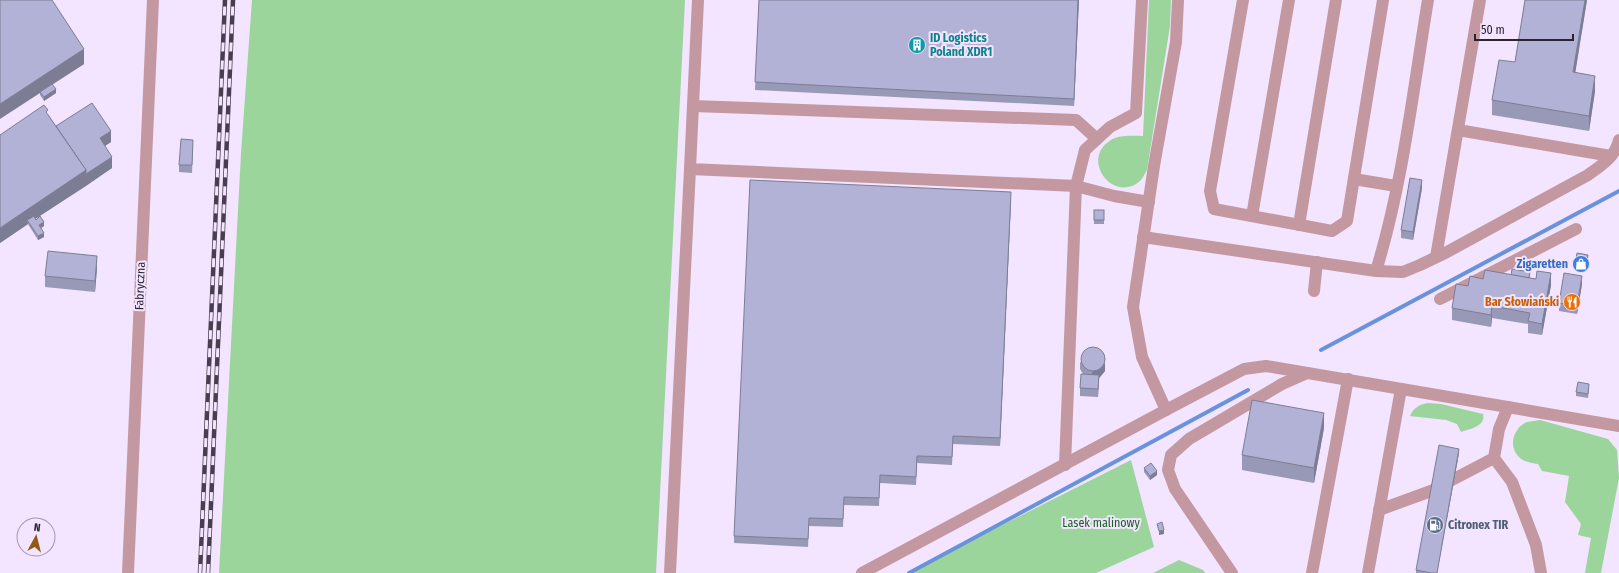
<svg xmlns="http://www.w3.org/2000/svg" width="1619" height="573" viewBox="0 0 1619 573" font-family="'Fira Sans Condensed',sans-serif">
  <rect width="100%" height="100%" fill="#f3e4ff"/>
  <g fill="#9bd59c">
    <path d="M252,0H685L656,573H219L241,153Z"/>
    <path d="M1149,0H1171L1170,26L1147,170C1145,173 1143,178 1140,181C1112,205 1077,155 1115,138C1124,135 1134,136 1143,136Z"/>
    <path d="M1428,403L1441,404L1483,414C1486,426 1470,429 1461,432L1457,424L1446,420L1410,416C1414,407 1419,405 1428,403Z"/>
    <path d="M1540,420L1608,439L1617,450L1619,478L1601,573H1585L1591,538L1578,535L1581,524L1565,502L1569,476L1542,471L1538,464C1531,463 1523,462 1518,456C1508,445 1514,427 1527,422C1531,421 1536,421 1540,420Z"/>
    <path d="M1131,460L1154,547L1096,573H907Z"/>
    <path d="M1179,560L1203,570L1205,573H1153Z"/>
  </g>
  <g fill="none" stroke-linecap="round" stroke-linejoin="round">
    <g stroke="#6893db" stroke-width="4">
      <path d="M1321,350L1619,191"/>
      <path d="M909,573L1248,390"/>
    </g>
    <g stroke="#c498a0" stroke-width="12">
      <path d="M698,0L690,169L1076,186L1114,196L1149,202"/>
      <path d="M1178,0L1176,42L1154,166L1133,307L1142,357L1166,410L1244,369L1266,366L1619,426"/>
      <path d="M1243,0L1210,191L1214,209L1332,231L1347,221L1383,0"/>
      <path d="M693,106L1076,120L1097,139"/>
      <path d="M1458,130L1611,156"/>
      <path d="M1354,179L1396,186"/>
      <path d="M1252,216L1289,0"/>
      <path d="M1299,225L1336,0"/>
      <path d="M1143,237L1376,271L1403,272L1420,265L1447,252L1588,175C1602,165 1615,157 1619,140"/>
      <path d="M1436,257L1480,0"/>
      <path d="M1376,271C1403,183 1413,90 1428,0"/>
      <path d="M1314,291L1317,262"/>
      <path d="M1440,299L1576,229"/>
      <path d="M1494,458L1512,482L1536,545L1541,573"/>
      <path d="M1065,465L1076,186L1085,150L1110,127L1136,113L1142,0"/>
      <path d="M1379,510L1431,491L1494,458L1499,429L1508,407"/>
      <path d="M128,573L153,0"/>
      <path d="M670,573L690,169"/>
      <path d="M862,573L1166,410"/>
      <path d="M1232,573L1175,489L1168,470L1171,455L1189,439L1282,384L1307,373"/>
      <path d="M1312,573L1348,379"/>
      <path d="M1368,573L1401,389"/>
    </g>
    <g stroke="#473f4d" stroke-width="4.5">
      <g id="rail">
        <path d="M200,573L225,0"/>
        <path d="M208,573L233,0"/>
      </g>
    </g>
    <use href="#rail" stroke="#f3e4ff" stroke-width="3" stroke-dasharray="9" stroke-linecap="butt"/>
  </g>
  <g fill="#9899b7">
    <path d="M0,0L84,64L52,85L56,93L44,101L40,95V93Z"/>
    <path d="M759,0H1079L1074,106L755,90Z"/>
    <path d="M1525,0H1587L1575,72L1595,91L1589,131L1492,115V100L1515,62Z"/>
    <path d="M48,114L56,126L111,142L105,146L112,168L35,219L44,226L41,228L44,237L38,240L28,224L0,243Z"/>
    <path d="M193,148L192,173L179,172V165Z"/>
    <path d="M1422,188L1413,240L1401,238V230Z"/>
    <path d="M1011,200L1000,446L953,444L952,465L917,463L916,485L880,483L879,506L844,505L843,527L809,526L808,547L734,543V536Z"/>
    <rect x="1094" y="210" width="10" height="14"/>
    <path d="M1588,259L1586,271L1575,269V265Z"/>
    <path d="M97,268L95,292L45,287V276Z"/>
    <path d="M1511,275L1530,276V278L1551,285L1542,335L1528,333V324L1492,318L1491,327L1452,320V308L1468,286L1483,279Z"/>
    <path d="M1582,284L1577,314L1559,311V303Z"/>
    <path d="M1080,362L1105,371L1100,377L1099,378L1098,397L1080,396V388L1083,374L1080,369Z"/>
    <path d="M1589,388L1588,398L1576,396V392Z"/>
    <path d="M1324,428L1314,483L1242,470V455Z"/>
    <path d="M1459,453L1437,573H1416V570Z"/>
    <path d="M1144,468L1157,475L1150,480L1144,472Z"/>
  </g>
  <g fill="#7c7d95">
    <path d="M1078,0H1079L1074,106V99Z"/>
    <path d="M1585,0H1587L1573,87V72Z"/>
    <path d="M84,49V64L40,92V93L0,119V104Z"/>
    <path d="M1595,76V91L1589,131V116Z"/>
    <path d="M56,89V93L44,101V97Z"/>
    <path d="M111,131V142L100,149V138Z"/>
    <path d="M112,157V168L86,186V174Z"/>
    <path d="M86,170V186L29,223L27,220L28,224L0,243V228Z"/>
    <path d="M1422,180V188L1413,240V232Z"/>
    <path d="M1011,192V200L1000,446V438Z"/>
    <path d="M44,222V226L39,229V225Z"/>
    <path d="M44,233V237L38,240V236Z"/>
    <path d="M97,256V268L95,292V281Z"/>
    <path d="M1551,273V285L1542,335V324Z"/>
    <path d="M1582,276V284L1577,314V306Z"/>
    <path d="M1492,306V318L1491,327V315Z"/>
    <path d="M1105,363V371L1100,377L1099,378L1098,397V389L1092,380V372Z"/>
    <path d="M1324,413V428L1314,483V468Z"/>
    <path d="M1459,449V453L1437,573Z"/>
    <path d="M1157,471V475L1150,480V476Z"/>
    <path d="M1164,530V534L1159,535V531Z"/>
  </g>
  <g fill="#b1b2d5" stroke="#7c7d95">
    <path d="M0,0H52L84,49L0,104Z"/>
    <path d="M759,0H1078L1074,99L755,82Z"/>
    <path d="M1525,0H1585L1573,72L1595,76L1589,116L1492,100L1499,60L1515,62Z"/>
    <path d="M52,84L56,89L44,97L40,92Z"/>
    <path d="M92,103L111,131L100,138L112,157L86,174V170L56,126Z"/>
    <path d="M44,105L48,110L46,112L86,170L0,228V135Z"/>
    <path d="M181,139L193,140L192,165H179Z"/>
    <path d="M1410,178L1422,180L1413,232L1401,230Z"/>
    <path d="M750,180L1011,192L1000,438L953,436L952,457L917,456L916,477L880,475L879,498L844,497L843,519L809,518L808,539L734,536Z"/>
    <rect x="1094" y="210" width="10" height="10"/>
    <path d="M34,216L36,220L40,216L44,222L39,225L44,233L38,236L27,220Z"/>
    <path d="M48,251L97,256L95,281L45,276Z"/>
    <path d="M1577,253L1588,255L1586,267L1575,265Z"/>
    <path d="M1512,269L1530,272L1529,278L1511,275Z"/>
    <path d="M1485,270L1536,279L1537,271L1551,273L1542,324L1528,321L1530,313L1492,306L1491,315L1452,308L1456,284L1468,286L1470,276L1483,279Z"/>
    <path d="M1564,273L1582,276L1577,306L1559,303Z"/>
    <circle cx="1093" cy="359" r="12"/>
    <path d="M1081,374L1099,375L1098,389L1080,388Z"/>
    <path d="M1578,382L1589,384L1588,394L1576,392Z"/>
    <path d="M1252,400L1324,413L1314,468L1242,455Z"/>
    <path d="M1439,445L1459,449L1437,573H1431L1416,570Z"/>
    <path d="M1151,463L1157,471L1150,476L1144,468Z"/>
    <path d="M1162,522L1164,530L1159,531L1157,524Z"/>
  </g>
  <defs>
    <g id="building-disc" transform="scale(0.9)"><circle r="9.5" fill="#0f9aa8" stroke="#f3e4ff"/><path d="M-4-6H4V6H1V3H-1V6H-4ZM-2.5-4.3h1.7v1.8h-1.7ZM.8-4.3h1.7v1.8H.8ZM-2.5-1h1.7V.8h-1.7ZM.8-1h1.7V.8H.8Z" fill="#fff"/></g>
    <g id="shop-disc" transform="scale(0.9)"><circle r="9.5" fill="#3f7fe0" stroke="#f3e4ff"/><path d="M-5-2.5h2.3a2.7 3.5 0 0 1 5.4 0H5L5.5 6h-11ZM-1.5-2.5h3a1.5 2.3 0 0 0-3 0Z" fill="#fff"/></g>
    <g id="restaurant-disc" transform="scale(0.9)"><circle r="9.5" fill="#e8710a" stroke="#f3e4ff"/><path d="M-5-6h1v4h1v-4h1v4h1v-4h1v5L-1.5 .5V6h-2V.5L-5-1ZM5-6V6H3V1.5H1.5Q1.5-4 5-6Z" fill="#fff"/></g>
    <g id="fuel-disc" transform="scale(0.9)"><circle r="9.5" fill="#5c6f8a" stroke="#f3e4ff"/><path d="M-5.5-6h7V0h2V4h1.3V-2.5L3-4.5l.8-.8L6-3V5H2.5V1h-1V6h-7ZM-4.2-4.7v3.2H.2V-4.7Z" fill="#fff"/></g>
  </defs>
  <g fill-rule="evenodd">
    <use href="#building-disc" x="917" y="45"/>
    <use href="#shop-disc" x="1581" y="264"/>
    <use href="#restaurant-disc" x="1572" y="302"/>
    <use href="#fuel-disc" x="1435" y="525"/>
  </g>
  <g text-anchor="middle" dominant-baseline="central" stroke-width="4" stroke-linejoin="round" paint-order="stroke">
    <g font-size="12" font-weight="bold" fill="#0d838f" stroke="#f3e4ff" text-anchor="start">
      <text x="930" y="38">ID Logistics<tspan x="930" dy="14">Poland XDR1</tspan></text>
    </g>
    <g font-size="12" font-weight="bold" fill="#366cbe" stroke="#f3e4ff" text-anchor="end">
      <text x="1568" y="264">Zigaretten</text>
    </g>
    <g font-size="12" fill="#2b2430" stroke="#f3e4ff">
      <text transform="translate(140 286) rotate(-88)">Fabryczna</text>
    </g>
    <g font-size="12" font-weight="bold" fill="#c56008" stroke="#f3e4ff" text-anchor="end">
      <text x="1559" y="302">Bar Słowiański</text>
    </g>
    <g font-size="12" fill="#186022" stroke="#f3e4ff">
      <text x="1101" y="523">Lasek malinowy</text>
    </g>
    <g font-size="12" font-weight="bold" fill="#4e5e75" stroke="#f3e4ff" text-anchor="start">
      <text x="1448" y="525">Citronex TIR</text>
    </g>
  </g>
  <g transform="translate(36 537) rotate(7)"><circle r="19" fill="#f3e4ff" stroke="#a397ac"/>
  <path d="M0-3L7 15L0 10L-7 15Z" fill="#935916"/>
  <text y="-6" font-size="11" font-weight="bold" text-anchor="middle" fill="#2b2430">N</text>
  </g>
  <path d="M1475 34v6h98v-6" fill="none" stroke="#2b2430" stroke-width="2"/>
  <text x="1481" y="34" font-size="12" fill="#2b2430" stroke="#f3e4ff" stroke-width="3" paint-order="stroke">50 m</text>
</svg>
